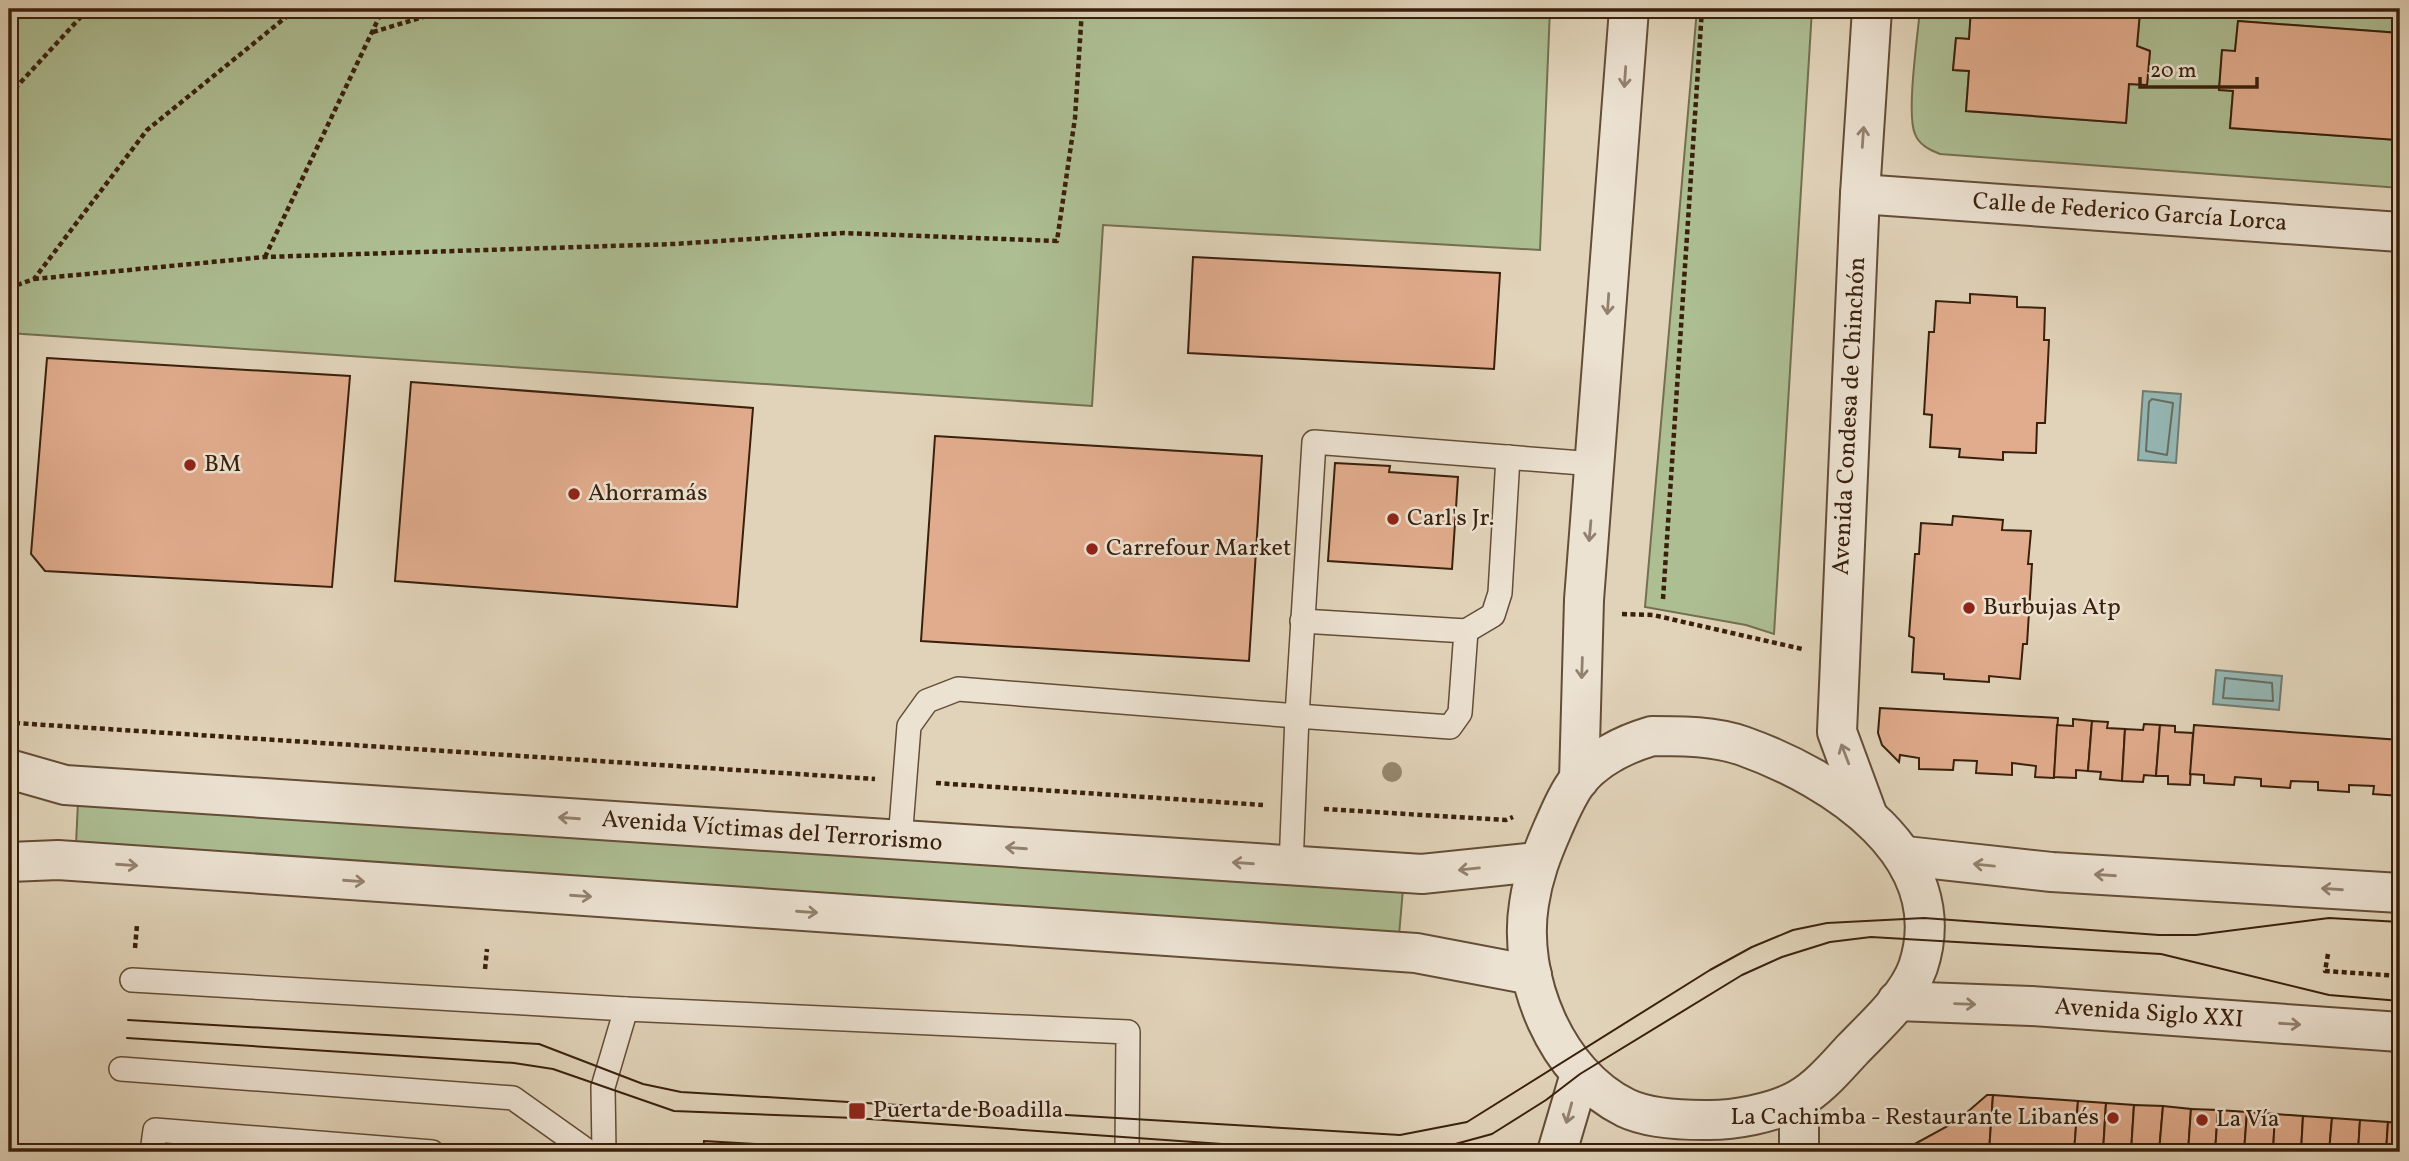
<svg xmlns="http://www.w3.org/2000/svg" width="2409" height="1161" viewBox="0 0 2409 1161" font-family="Vollkorn,serif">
  <rect width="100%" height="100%" fill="#e1d3b9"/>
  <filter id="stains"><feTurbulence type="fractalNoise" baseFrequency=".00286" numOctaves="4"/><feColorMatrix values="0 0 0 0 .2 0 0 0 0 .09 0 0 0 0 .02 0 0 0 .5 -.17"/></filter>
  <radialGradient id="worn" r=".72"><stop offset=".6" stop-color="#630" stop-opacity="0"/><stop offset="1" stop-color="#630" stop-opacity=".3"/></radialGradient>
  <g fill="#adbe93" stroke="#746f50" stroke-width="2">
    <path d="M9,9H1550L1540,250L1103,225L1092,406L9,333Z"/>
    <path d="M1697,9H1812L1774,634L1746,625L1645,607Z"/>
    <path d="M1920,9H1971L1969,39L1956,38L1953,70L1969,71L1966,111L2126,123L2129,84L2147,85L2150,51L2137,46L2140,13L2091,9H2400V33L2238,21L2235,51H2222L2219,89L2233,91L2230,128L2396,140L2400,100V188L1940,154C1930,150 1919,145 1915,134C1906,114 1918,34 1920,9Z"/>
    <path d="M78,802L1403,889L1399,935L76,844Z"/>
  </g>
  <g fill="#95b7b4" stroke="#717b71" stroke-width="2">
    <path d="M2143,391L2181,394L2176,463L2138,460Z"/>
    <path d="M2216,670L2282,676L2279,710L2213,704Z"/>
  </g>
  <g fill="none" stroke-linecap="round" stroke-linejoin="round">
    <g stroke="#686c60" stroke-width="2">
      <path d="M2152,399L2173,403L2167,455L2146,451L2149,402Z"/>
      <path d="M2225,678L2272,683L2273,701L2223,698Z"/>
    </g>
  </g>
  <g fill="#e1ac8d" stroke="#3a200c" stroke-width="2">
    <path d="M1971,9H2091L2140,12L2137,46L2150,51L2147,85L2129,84L2126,123L1966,111L1969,71L1953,70L1956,38L1969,39Z"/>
    <path d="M2238,21L2400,33L2397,140L2230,128L2233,91L2219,90L2222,50L2235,51Z"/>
    <path d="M1193,257L1500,273L1494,369L1188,353Z"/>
    <path d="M1970,294L2017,297V307L2045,308L2044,340H2049L2045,423H2037L2036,453L2003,452V460L1959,457L1960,449L1930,447L1932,415L1924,414L1929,332H1934L1936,301L1970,303Z"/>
    <path d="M47,358L350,376L332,587L45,571L31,554Z"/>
    <path d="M411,382L753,408L737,607L395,581Z"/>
    <path d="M935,436L1262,456L1249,661L921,641Z"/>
    <path d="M1335,463L1390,466L1389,472L1458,477L1452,569L1328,561Z"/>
    <path d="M1953,516L2003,520L2002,530L2031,531L2028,564H2032L2027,644H2023L2020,679L1989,676V682L1944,679V674L1912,672L1914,638L1909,636L1915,554H1919L1921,523L1952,525Z"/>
    <path d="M1880,708L2058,718L2054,778L2035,777L2036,766L2012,763V775L1976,773L1977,761L1954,760L1953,770L1919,769V758L1900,755L1899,762L1882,745L1878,733Z"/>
    <path d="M2073,719L2092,721L2088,771L2076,770V778L2054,777L2057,725L2073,726Z"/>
    <path d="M2092,721L2108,722L2107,728L2125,729L2122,781L2100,779L2101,772L2088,771Z"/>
    <path d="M2144,724L2160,725L2156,776L2144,775L2143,782L2122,781L2125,729L2143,730Z"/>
    <path d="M2160,725L2175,726V732L2193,733L2190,785L2168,784V776H2156Z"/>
    <path d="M2194,725L2400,740V796L2373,794L2374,786L2349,785V792L2318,790V782L2291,781L2290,788L2261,786V779L2235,777L2234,785L2204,783V775L2190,774Z"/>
    <path d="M1987,1095H1993L1989,1152H1900L1957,1121Z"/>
    <path d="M1993,1095L2078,1101L2074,1152H1989Z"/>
    <path d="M2078,1101L2106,1103L2103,1152H2074Z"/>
    <path d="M2106,1103L2134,1105L2131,1152H2103Z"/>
    <path d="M2134,1105L2163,1106L2159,1152H2131Z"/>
    <path d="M2163,1106L2191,1109L2188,1152H2159Z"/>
    <path d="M2191,1109L2218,1110L2215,1152H2188Z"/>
    <path d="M2218,1110L2247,1112L2244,1152H2215Z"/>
    <path d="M2247,1112L2275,1114L2273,1152H2244Z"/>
    <path d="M2275,1114L2303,1116L2301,1152H2273Z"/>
    <path d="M2303,1116L2332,1118L2329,1152H2301Z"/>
    <path d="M2332,1118L2360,1120L2358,1152H2329Z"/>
    <path d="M2360,1120L2388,1122L2386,1152H2358Z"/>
    <path d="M2388,1122L2400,1123V1152H2386Z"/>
    <path d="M704,1141L899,1152H703Z"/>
  </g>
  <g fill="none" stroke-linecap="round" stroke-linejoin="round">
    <g stroke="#644d37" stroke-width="26">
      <g id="service">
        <path d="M1466,631L1493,615L1500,593L1508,457"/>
        <path d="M900,840L909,726L927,701L958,689L1297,716L1314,442L1595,464"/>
        <path d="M1291,866L1297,716L1450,727L1460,713L1466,631L1302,621"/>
        <path d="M132,980L626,1009L1128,1032L1127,1152"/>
        <path d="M121,1069L513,1098L589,1152"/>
        <path d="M152,1152L155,1130L432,1152"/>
        <path d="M604,1152L603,1087L626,1009"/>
      </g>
    </g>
    <g stroke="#644d37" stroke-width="42">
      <g id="minor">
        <path d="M1860,194L2400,232"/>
        <path d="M9,769L65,785L1422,874L1537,862"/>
        <path d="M9,862L58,860L1416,953L1532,975"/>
      </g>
    </g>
    <g stroke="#644d37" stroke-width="42">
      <g id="tertiary">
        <path d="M1652,736C1683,736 1714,736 1743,746C1833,778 1955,855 1918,967C1907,998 1875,1026 1853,1049C1837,1066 1820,1087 1799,1099C1775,1113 1732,1121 1704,1120C1681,1120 1647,1118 1626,1108C1556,1074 1517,978 1529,904C1533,876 1542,853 1553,828C1560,812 1568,793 1579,779C1598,757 1625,744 1652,736Z"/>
        <path d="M1579,780L1584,600L1629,9"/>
        <path d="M1868,816L1837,732L1860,194L1872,9"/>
        <path d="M1906,856L2052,872L2400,893"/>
        <path d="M1897,1001L2031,1006L2400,1032"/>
        <path d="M1557,1152L1580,1074"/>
        <path d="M1799,1152V1100"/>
      </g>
    </g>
    <g stroke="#3a200c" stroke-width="4.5" stroke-dasharray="5 3.5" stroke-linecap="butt">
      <path d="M373,32L450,9"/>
      <path d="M9,95L88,9"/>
      <path d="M265,257L383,9"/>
      <path d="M34,279L265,257L674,244L843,233L1057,241L1075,118L1082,9"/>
      <path d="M9,288L34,279L147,130L296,9"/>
      <path d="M1663,599L1702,9"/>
      <path d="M1622,614L1653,615L1802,649"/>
      <path d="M9,717L15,723L875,779"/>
      <path d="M936,783L1263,805"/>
      <path d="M1324,809L1506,820L1513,817"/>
      <path d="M135,948L137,925"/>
      <path d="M2328,954L2325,971L2400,976"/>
      <path d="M485,969L487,949"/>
    </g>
    <use href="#service" stroke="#ece2d2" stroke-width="23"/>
    <use href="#minor" stroke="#ece2d2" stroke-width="38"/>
    <use href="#tertiary" stroke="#ece2d2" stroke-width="38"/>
    <g stroke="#3a200c" stroke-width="2">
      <path d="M128,1020L539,1044L643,1084L681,1092L1400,1135L1467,1122L1710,970L1752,947L1793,930L1827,923L1924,918L2159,935H2196L2329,918L2400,922"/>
      <path d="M127,1038L514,1063L553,1069L674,1111L855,1118L1336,1152"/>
      <path d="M1426,1152L1492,1134L1546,1100L1580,1074L1742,975L1782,957L1830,942L1871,937L2161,954L2329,995L2400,1001"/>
    </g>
  </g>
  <circle fill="#95876d" cx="1392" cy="772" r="10"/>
  <defs><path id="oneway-shaft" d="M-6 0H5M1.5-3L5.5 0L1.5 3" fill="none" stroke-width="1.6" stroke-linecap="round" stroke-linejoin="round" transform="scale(1.75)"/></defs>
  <g stroke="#93816f">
    <use href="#oneway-shaft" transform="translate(1625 77) rotate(94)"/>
    <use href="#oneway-shaft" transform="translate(1863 137) rotate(-86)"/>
    <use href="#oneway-shaft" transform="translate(1608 304) rotate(94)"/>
    <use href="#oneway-shaft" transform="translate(1590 531) rotate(95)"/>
    <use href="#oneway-shaft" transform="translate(1582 668) rotate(92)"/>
    <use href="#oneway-shaft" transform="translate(1845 754) rotate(-111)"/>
    <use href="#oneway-shaft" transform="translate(569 818) rotate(-176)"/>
    <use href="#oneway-shaft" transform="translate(1016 848) rotate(-176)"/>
    <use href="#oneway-shaft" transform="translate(1243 863) rotate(-176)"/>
    <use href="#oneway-shaft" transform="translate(127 865) rotate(4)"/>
    <use href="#oneway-shaft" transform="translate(1984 865) rotate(-174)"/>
    <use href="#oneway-shaft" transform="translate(1469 869) rotate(174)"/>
    <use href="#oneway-shaft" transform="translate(2105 875) rotate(-176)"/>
    <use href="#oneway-shaft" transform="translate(354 881) rotate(4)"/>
    <use href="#oneway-shaft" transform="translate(2332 889) rotate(-176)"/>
    <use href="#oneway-shaft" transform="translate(581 896) rotate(4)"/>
    <use href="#oneway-shaft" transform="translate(807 912) rotate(4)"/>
    <use href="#oneway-shaft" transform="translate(1965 1004) rotate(2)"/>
    <use href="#oneway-shaft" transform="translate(2290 1024) rotate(4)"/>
    <use href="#oneway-shaft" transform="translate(1569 1113) rotate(105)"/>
  </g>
  <g fill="#8f2418" stroke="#ece2d2" stroke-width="2.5">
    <circle cx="190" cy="465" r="7"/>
    <circle cx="574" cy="494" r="7"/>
    <circle cx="1393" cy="519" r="7"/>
    <circle cx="1092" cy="549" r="7"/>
    <circle cx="1969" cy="608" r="7"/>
    <rect x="848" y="1102" width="18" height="18" rx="3.5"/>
    <circle cx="2113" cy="1118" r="7"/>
    <circle cx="2202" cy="1120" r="7"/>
  </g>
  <g text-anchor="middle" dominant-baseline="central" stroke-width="5" stroke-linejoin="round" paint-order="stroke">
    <g font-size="24" fill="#3a200c" stroke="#ece2d2">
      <text transform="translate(2130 213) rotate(4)">Calle de Federico García Lorca</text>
      <text transform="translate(1850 416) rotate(-87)">Avenida Condesa de Chinchón</text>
      <text transform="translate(772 832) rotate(4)">Avenida Víctimas del Terrorismo</text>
      <text transform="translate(2149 1014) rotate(4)">Avenida Siglo XXI</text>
    </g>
    <g font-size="24" fill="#3a200c" stroke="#ece2d2" text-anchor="start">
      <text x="204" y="465">BM</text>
      <text x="588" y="494">Ahorramás</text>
      <text x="1407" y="519">Carl's Jr.</text>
      <text x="1106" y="549">Carrefour Market</text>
      <text x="1983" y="608">Burbujas Atp</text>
      <text x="873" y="1111">Puerta de Boadilla</text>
      <text x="2099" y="1118" text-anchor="end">La Cachimba - Restaurante Libanés</text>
      <text x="2216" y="1120">La Vía</text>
    </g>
  </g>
  <rect width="2409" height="1161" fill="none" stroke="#e1d3b9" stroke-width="35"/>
  <rect x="10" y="10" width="2388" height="1140" fill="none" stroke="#3a200c" stroke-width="3.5"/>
  <rect x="18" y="18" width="2374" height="1126" fill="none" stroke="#3a200c" stroke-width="2"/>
  <path d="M2140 77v10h117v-10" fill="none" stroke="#3a200c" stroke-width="3.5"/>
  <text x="2150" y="77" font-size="21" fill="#3a200c" stroke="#ece2d2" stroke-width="5" paint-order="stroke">20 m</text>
  <rect width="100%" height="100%" filter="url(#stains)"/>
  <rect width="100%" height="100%" fill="url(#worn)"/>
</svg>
